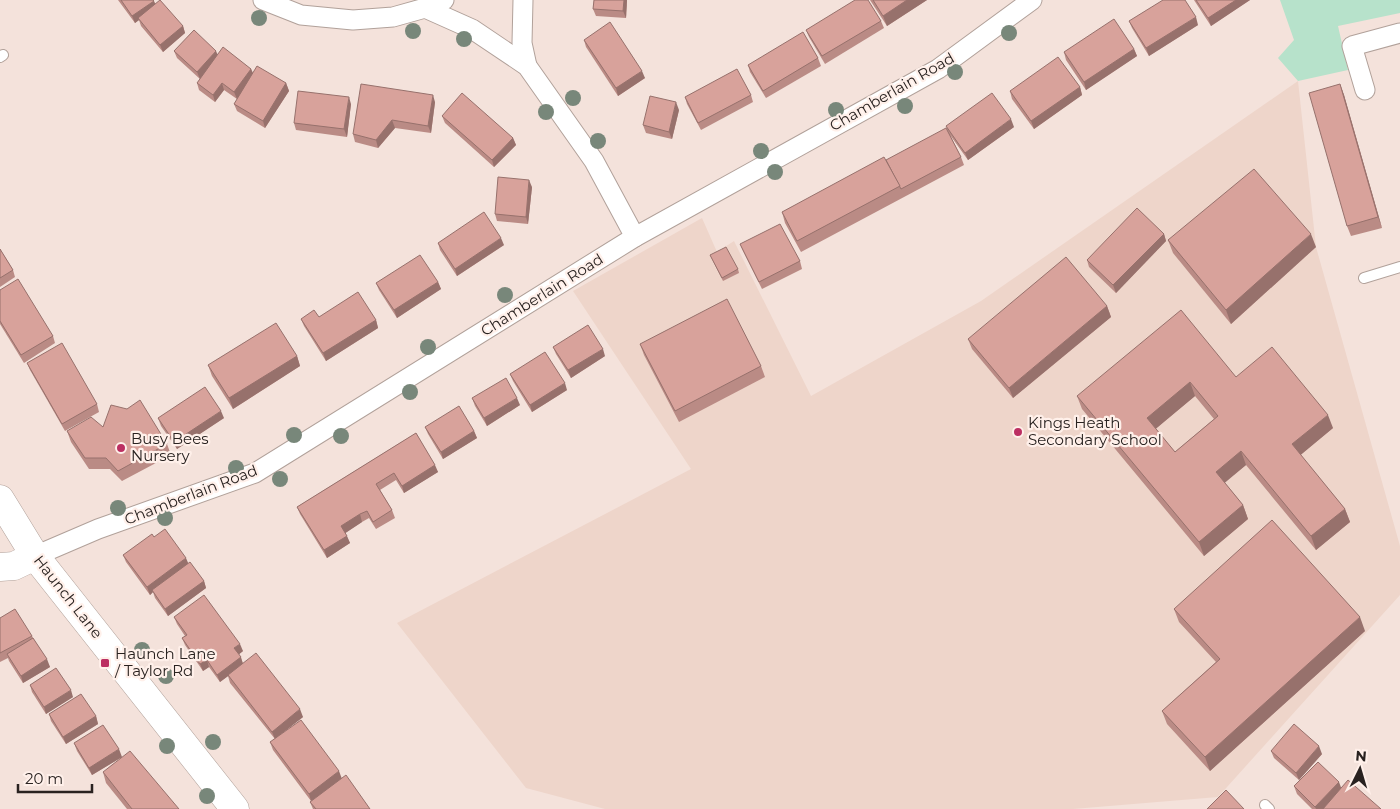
<svg xmlns="http://www.w3.org/2000/svg" width="1400" height="809" font-family="Montserrat,sans-serif">
  <rect width="100%" height="100%" fill="#f4e2db"/>
  <path fill="#eed5ca" d="M1298,81L1316,247L1400,546V595L1218,797L1073,809H605L526,788L397,623L691,469L573,291L702,218L717,252L734,241L811,396L981,301Z"/>
  <path fill="#b7e2cb" d="M1280,0H1400V13L1338,26L1348,70L1298,81L1278,58L1294,40Z"/>
  <g fill="none" stroke-linecap="round" stroke-linejoin="round">
    <g stroke="#b1a19a" stroke-width="12">
      <g id="lane">
        <path d="M0,57L3,55"/>
        <path d="M1364,278L1400,267"/>
        <path d="M1265,805L1269,809"/>
      </g>
    </g>
    <g stroke="#b1a19a" stroke-width="21">
      <g id="street">
        <path d="M263,0L301,15L353,20L393,17L425,8L444,0"/>
        <path d="M523,0L522,43L527,66"/>
        <path d="M425,8L472,29L527,66L594,161L635,237"/>
        <path d="M1365,90L1352,46L1400,33"/>
        <path d="M35,556L98,529L255,473L635,237L938,69L1032,0"/>
      </g>
    </g>
    <g stroke="#b1a19a" stroke-width="29">
      <g id="secondary">
        <path d="M0,499L35,556L235,809"/>
        <path d="M0,567L14,566L35,556"/>
      </g>
    </g>
    <use href="#lane" stroke="#fff" stroke-width="10"/>
    <use href="#street" stroke="#fff" stroke-width="19"/>
    <use href="#secondary" stroke="#fff" stroke-width="28"/>
  </g>
  <g fill="#78877a">
    <circle cx="259" cy="18" r="8"/>
    <circle cx="413" cy="31" r="8"/>
    <circle cx="1009" cy="33" r="8"/>
    <circle cx="464" cy="39" r="8"/>
    <circle cx="955" cy="72" r="8"/>
    <circle cx="573" cy="98" r="8"/>
    <circle cx="905" cy="106" r="8"/>
    <circle cx="836" cy="110" r="8"/>
    <circle cx="546" cy="112" r="8"/>
    <circle cx="598" cy="141" r="8"/>
    <circle cx="761" cy="151" r="8"/>
    <circle cx="775" cy="172" r="8"/>
    <circle cx="505" cy="295" r="8"/>
    <circle cx="428" cy="347" r="8"/>
    <circle cx="410" cy="392" r="8"/>
    <circle cx="294" cy="435" r="8"/>
    <circle cx="341" cy="436" r="8"/>
    <circle cx="236" cy="468" r="8"/>
    <circle cx="280" cy="479" r="8"/>
    <circle cx="118" cy="508" r="8"/>
    <circle cx="165" cy="518" r="8"/>
    <circle cx="142" cy="650" r="8"/>
    <circle cx="166" cy="676" r="8"/>
    <circle cx="213" cy="742" r="8"/>
    <circle cx="167" cy="746" r="8"/>
    <circle cx="207" cy="796" r="8"/>
  </g>
  <g fill="#ba8b85" fill-rule="evenodd">
    <path d="M118,0H153L155,4L183,26L185,33L163,52L141,26L139,20L135,23Z"/>
    <path d="M594,0H627L626,18L596,16L593,9Z"/>
    <path d="M870,0H927L887,26Z"/>
    <path d="M1194,0H1250L1211,26Z"/>
    <path d="M881,21L884,28L825,64L809,37L806,30Z"/>
    <path d="M1129,21L1198,25L1149,56L1132,28Z"/>
    <path d="M584,40L645,78L618,96L586,47Z"/>
    <path d="M1134,49L1137,56L1086,90L1066,60L1064,52Z"/>
    <path d="M174,51L218,55L251,69L253,73L286,83L289,91L265,128L237,111L234,104L240,95L237,99L224,90L215,102L199,90L197,83L200,79L177,58Z"/>
    <path d="M818,58L821,66L766,98L750,72L748,65Z"/>
    <path d="M1340,84L1344,95L1382,228L1351,236L1347,226Z"/>
    <path d="M1080,87L1082,95L1034,129L1012,99L1010,91Z"/>
    <path d="M751,95L753,102L701,130L687,104L685,97Z"/>
    <path d="M435,102L431,133L395,128L378,148L355,142L353,134Z"/>
    <path d="M351,104L347,137L296,130L294,123Z"/>
    <path d="M679,110L672,139L646,133L643,125Z"/>
    <path d="M442,116L513,138L516,145L494,167L445,123Z"/>
    <path d="M946,126L1014,127L968,160L950,135L961,157L964,165L801,252L785,223L782,212L947,131Z"/>
    <path d="M532,187L528,224L497,221L495,214Z"/>
    <path d="M1164,234L1166,241L1116,293L1089,267L1087,260Z"/>
    <path d="M1168,240L1316,247L1231,324L1173,253Z"/>
    <path d="M438,243L504,245L457,276L440,250Z"/>
    <path d="M740,244L800,261L802,269L762,289L743,251Z"/>
    <path d="M0,249L13,270L15,277L0,287Z"/>
    <path d="M710,255L738,269L739,273L723,281Z"/>
    <path d="M438,282L441,289L397,318L379,290L376,283Z"/>
    <path d="M0,290L53,336L55,343L24,363L0,324Z"/>
    <path d="M1107,306L1111,317L1013,398L972,349L968,339Z"/>
    <path d="M319,317L376,320L378,328L326,361L304,326L301,319Z"/>
    <path d="M640,344L761,366L765,377L679,422L644,355Z"/>
    <path d="M553,347L605,356L571,378L556,354Z"/>
    <path d="M297,356L300,366L233,409L212,376L208,365Z"/>
    <path d="M27,363L97,404L99,412L65,431L30,370Z"/>
    <path d="M510,374L567,390L532,412L513,381Z"/>
    <path d="M1236,377L1333,428L1300,455L1345,509L1350,522L1316,550L1246,465L1224,482L1243,505L1248,519L1204,556L1082,409L1077,396ZM1195,396L1214,419L1175,452L1155,429Z"/>
    <path d="M472,398L520,405L487,426L475,406Z"/>
    <path d="M158,418H224L177,449L161,426Z"/>
    <path d="M103,427L167,444L171,455L122,481L110,469H89L71,442L67,431Z"/>
    <path d="M425,427L474,431L477,438L443,459L428,434Z"/>
    <path d="M416,433L438,472L404,493L396,480L380,490L392,510L395,518L376,529L369,518L362,522L345,533L350,543L327,558L300,514L297,507Z"/>
    <path d="M154,537L189,564L204,581L206,588L168,616L155,598L153,592L150,595L126,562L123,555Z"/>
    <path d="M1174,609L1365,631L1210,771L1167,724L1162,711L1216,662L1179,622Z"/>
    <path d="M174,617L243,651L239,654L243,663L303,717L277,737L342,779L370,809H313L310,802L311,801L273,750L270,742L275,739L230,683L228,676L220,682L209,667L203,671L185,645L182,638L185,636L177,624Z"/>
    <path d="M0,618L32,636L50,667L23,683L9,661L8,658L0,662Z"/>
    <path d="M30,685L73,697L46,714L32,692Z"/>
    <path d="M49,714L96,716L98,724L66,744L51,721Z"/>
    <path d="M74,743L122,757L92,775L77,751Z"/>
    <path d="M1271,751L1322,754L1299,780L1274,758Z"/>
    <path d="M103,772L179,809H127L106,783Z"/>
    <path d="M1294,786L1341,788L1323,809H1312L1297,794Z"/>
  </g>
  <g fill="#97716c">
    <path d="M624,0H627L626,18L623,11Z"/>
    <path d="M907,0H927L887,26L883,16Z"/>
    <path d="M1236,0H1250L1211,26L1208,18Z"/>
    <path d="M154,1L157,8L138,18L139,20L135,23L132,16Z"/>
    <path d="M1196,17L1198,25L1149,56L1146,48Z"/>
    <path d="M183,26L185,33L163,52L160,45Z"/>
    <path d="M1134,49L1137,56L1086,90L1084,82Z"/>
    <path d="M216,51L219,58L200,79L197,72Z"/>
    <path d="M251,69L254,76L237,99L234,92Z"/>
    <path d="M642,71L645,78L618,96L616,88Z"/>
    <path d="M222,83L224,90L215,102L213,95Z"/>
    <path d="M286,83L289,91L265,128L263,121Z"/>
    <path d="M1340,84L1344,95L1382,228L1378,217Z"/>
    <path d="M1080,87L1082,95L1034,129L1031,121Z"/>
    <path d="M433,95L435,102L431,133L428,126Z"/>
    <path d="M349,97L351,104L347,137L344,129Z"/>
    <path d="M676,102L679,110L672,139L669,132Z"/>
    <path d="M1011,119L1014,127L968,160L965,153Z"/>
    <path d="M392,120L395,128L378,148L376,140Z"/>
    <path d="M513,138L516,145L494,167L492,160Z"/>
    <path d="M529,180L532,187L528,224L526,217Z"/>
    <path d="M1164,234L1166,241L1116,293L1113,285Z"/>
    <path d="M1311,234L1316,247L1231,324L1226,310Z"/>
    <path d="M501,238L504,245L457,276L455,269Z"/>
    <path d="M438,282L441,289L397,318L394,310Z"/>
    <path d="M1107,306L1111,317L1013,398L1009,388Z"/>
    <path d="M376,320L378,328L326,361L323,353Z"/>
    <path d="M603,349L605,356L571,378L568,370Z"/>
    <path d="M297,356L300,366L233,409L229,398Z"/>
    <path d="M1190,382L1195,396L1152,432L1147,418Z"/>
    <path d="M565,383L567,390L532,412L530,405Z"/>
    <path d="M517,398L520,405L487,426L484,418Z"/>
    <path d="M221,411L224,418L177,449L174,442Z"/>
    <path d="M1328,415L1333,428L1297,458L1292,444Z"/>
    <path d="M474,431L477,438L443,459L441,452Z"/>
    <path d="M1241,451L1246,465L1221,486L1216,472Z"/>
    <path d="M435,465L438,472L404,493L402,486Z"/>
    <path d="M1243,505L1248,519L1204,556L1199,542Z"/>
    <path d="M1345,509L1350,522L1316,550L1311,536Z"/>
    <path d="M360,514L362,522L344,534L341,526Z"/>
    <path d="M347,536L350,543L327,558L324,550Z"/>
    <path d="M186,558L189,565L152,590L153,592L150,595L147,587Z"/>
    <path d="M204,581L206,588L168,616L165,609Z"/>
    <path d="M1360,617L1365,631L1210,771L1205,757Z"/>
    <path d="M240,644L243,651L237,656L234,648Z"/>
    <path d="M241,657L243,665L220,682L217,675Z"/>
    <path d="M47,659L50,667L23,683L21,676Z"/>
    <path d="M207,660L209,667L203,671L200,664Z"/>
    <path d="M71,690L73,697L46,714L44,707Z"/>
    <path d="M300,709L303,717L275,739L272,732Z"/>
    <path d="M96,716L98,724L66,744L63,737Z"/>
    <path d="M1319,746L1322,754L1299,780L1296,773Z"/>
    <path d="M119,749L122,757L92,775L89,768Z"/>
    <path d="M339,771L342,779L311,801L309,794Z"/>
    <path d="M1339,782L1342,790L1323,809H1316L1315,807Z"/>
  </g>
  <g fill="#d8a29b" stroke="#97716c" fill-rule="evenodd">
    <path d="M121,0H153L154,1L132,16Z"/>
    <path d="M160,0L183,26L160,45L138,18Z"/>
    <path d="M594,0H624L623,11L593,9Z"/>
    <path d="M855,0H868L881,21L822,56L806,30Z"/>
    <path d="M873,0H907L883,16Z"/>
    <path d="M1163,0H1185L1196,17L1146,48L1129,21Z"/>
    <path d="M1196,0H1236L1208,18Z"/>
    <path d="M1114,19L1134,49L1084,82L1064,52Z"/>
    <path d="M610,22L642,71L616,88L584,40Z"/>
    <path d="M194,30L216,51L197,72L174,51Z"/>
    <path d="M803,32L818,58L763,91L748,65Z"/>
    <path d="M223,47L251,69L234,92L222,83L213,95L197,83Z"/>
    <path d="M1058,57L1080,87L1031,121L1010,91Z"/>
    <path d="M257,66L286,83L263,121L234,104Z"/>
    <path d="M737,69L751,95L698,123L685,97Z"/>
    <path d="M361,84L433,95L428,126L392,120L376,140L353,134Z"/>
    <path d="M1340,84L1378,217L1347,226L1309,93Z"/>
    <path d="M298,91L349,97L344,129L294,123Z"/>
    <path d="M462,93L513,138L492,160L442,116Z"/>
    <path d="M992,93L1011,119L965,153L946,126Z"/>
    <path d="M650,96L676,102L669,132L643,125Z"/>
    <path d="M946,128L961,157L901,189L886,160Z"/>
    <path d="M884,157L900,186L797,241L782,212Z"/>
    <path d="M1254,169L1311,234L1226,310L1168,240Z"/>
    <path d="M498,177L529,180L526,217L495,214Z"/>
    <path d="M1137,208L1164,234L1113,285L1087,260Z"/>
    <path d="M484,212L501,238L455,269L438,243Z"/>
    <path d="M780,224L800,261L759,282L740,244Z"/>
    <path d="M726,247L738,269L722,278L710,255Z"/>
    <path d="M0,249L13,270L0,278Z"/>
    <path d="M420,255L438,282L394,310L376,283Z"/>
    <path d="M1066,257L1107,306L1009,388L968,339Z"/>
    <path d="M18,279L53,336L21,355L0,321V290Z"/>
    <path d="M358,292L376,320L323,353L301,319L314,310L319,317Z"/>
    <path d="M727,299L761,366L675,411L640,344Z"/>
    <path d="M1181,310L1236,377L1272,347L1328,415L1292,444L1345,509L1311,536L1241,451L1216,472L1243,505L1199,542L1077,396ZM1190,382L1218,416L1175,452L1147,418Z"/>
    <path d="M276,323L297,356L229,398L208,365Z"/>
    <path d="M588,325L603,349L568,370L553,347Z"/>
    <path d="M62,343L97,404L62,424L27,363Z"/>
    <path d="M545,352L565,383L530,405L510,374Z"/>
    <path d="M506,378L517,398L484,418L472,398Z"/>
    <path d="M205,387L221,411L174,442L158,418Z"/>
    <path d="M140,400L167,444L118,471L106,458H85L67,431L91,417L103,427L111,405L127,409Z"/>
    <path d="M459,406L474,431L441,452L425,427Z"/>
    <path d="M416,433L435,465L402,486L394,473L376,484L392,510L373,522L367,511L360,514L341,526L347,536L324,550L297,507Z"/>
    <path d="M1272,520L1360,617L1205,757L1162,711L1220,659L1174,609Z"/>
    <path d="M165,529L186,558L147,587L123,555L152,534L154,537Z"/>
    <path d="M190,562L204,581L165,609L152,590Z"/>
    <path d="M204,595L240,644L234,648L241,657L217,675L207,660L200,664L182,638L187,635L174,617Z"/>
    <path d="M15,609L32,636L0,653V618Z"/>
    <path d="M33,638L47,659L21,676L7,654Z"/>
    <path d="M256,653L300,709L272,732L228,675Z"/>
    <path d="M56,668L71,690L44,707L30,685Z"/>
    <path d="M81,694L96,716L63,737L49,714Z"/>
    <path d="M301,720L339,771L309,794L270,742Z"/>
    <path d="M1294,724L1319,746L1296,773L1271,751Z"/>
    <path d="M103,725L119,749L89,768L74,743Z"/>
    <path d="M130,751L179,809H132L103,772Z"/>
    <path d="M1318,762L1339,782L1315,807L1294,786Z"/>
    <path d="M346,775L370,809H316L310,802Z"/>
    <path d="M1348,780L1381,809H1323Z"/>
    <path d="M1226,790L1244,809H1207Z"/>
  </g>
  <g fill="#bc2f62" stroke="#fff0ea" stroke-width="2">
    <circle cx="1018" cy="432" r="5"/>
    <circle cx="121" cy="448" r="5"/>
    <rect x="100" y="658" width="10" height="10" rx="2.5"/>
  </g>
  <g text-anchor="middle" stroke-width="4.5" stroke-linejoin="round" paint-order="stroke">
    <g font-size="15" fill="#292220" stroke="#fff0ea">
      <text transform="translate(892 92) rotate(-30)" y="5">Chamberlain Road</text>
      <text transform="translate(542 295) rotate(-32)" y="5">Chamberlain Road</text>
      <text transform="translate(191 495) rotate(-21)" y="5">Chamberlain Road</text>
      <text transform="translate(68 597) rotate(52)" y="5">Haunch Lane</text>
    </g>
    <g font-size="15" fill="#292220" stroke="#fff0ea" text-anchor="start">
      <text x="1028" y="428">Kings Heath<tspan x="1028" dy="17">Secondary School</tspan></text>
      <text x="131" y="444">Busy Bees<tspan x="131" dy="17">Nursery</tspan></text>
      <text x="115" y="659">Haunch Lane<tspan x="115" dy="17">/ Taylor Rd</tspan></text>
    </g>
  </g>
  <g transform="translate(1360 769) rotate(5)" stroke="#fff0ea" stroke-width="4" paint-order="stroke">
  <path d="M0-4L9 19L0 12L-9 19Z" fill="#292220"/>
  <text y="-8" font-size="14" font-weight="bold" text-anchor="middle" fill="#292220">N</text>
  </g>
  <path d="M18 784v8h74v-8" fill="none" stroke="#292220" stroke-width="2.5"/>
  <text x="25" y="784" font-size="15" fill="#292220" stroke="#fff0ea" stroke-width="4" paint-order="stroke">20 m</text>
</svg>
